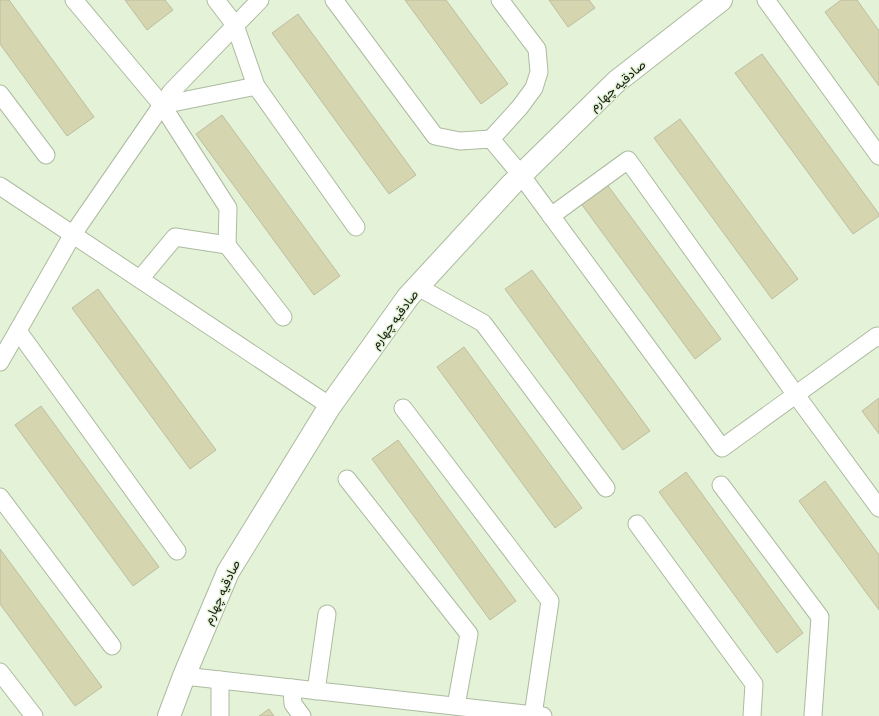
<svg xmlns="http://www.w3.org/2000/svg" width="879" height="716" font-family="'Sofia Sans Condensed',Vazirmatn,sans-serif">
  <rect width="100%" height="100%" fill="#e4f3d7"/>
  <g fill="#d5d5b0" stroke="#bdbda0">
    <path d="M0,0H9L94,117L67,136L0,44Z"/>
    <path d="M125,0H165L173,10L147,30Z"/>
    <path d="M405,0H446L508,84L481,104Z"/>
    <path d="M549,0H589L595,8L568,27Z"/>
    <path d="M841,0H857L879,31V86L825,12Z"/>
    <path d="M298,14L416,175L389,194L272,33Z"/>
    <path d="M762,54L879,214V216L853,234L735,73Z"/>
    <path d="M222,115L340,276L314,295L196,134Z"/>
    <path d="M680,119L798,279L772,299L654,138Z"/>
    <path d="M603,179L721,339L695,359L577,198Z"/>
    <path d="M532,270L650,431L623,450L505,289Z"/>
    <path d="M98,289L216,450L190,469L72,308Z"/>
    <path d="M464,347L582,508L555,528L437,367Z"/>
    <path d="M879,398V434L862,411Z"/>
    <path d="M41,406L159,567L133,586L15,425Z"/>
    <path d="M398,440L516,601L490,620L372,459Z"/>
    <path d="M686,472L803,633L777,653L659,492Z"/>
    <path d="M825,481L879,555V610L799,501Z"/>
    <path d="M0,549L102,687L75,706L0,604Z"/>
    <path d="M269,709L274,716H259Z"/>
  </g>
  <g fill="none" stroke-linecap="round" stroke-linejoin="round">
    <g stroke="#acbaa0" stroke-width="19">
      <g id="minor">
        <path d="M74,0L162,105L256,86"/>
        <path d="M216,0L235,25L256,86L356,227"/>
        <path d="M334,0L435,136L460,141L491,139L521,175L722,448L877,336L879,338"/>
        <path d="M766,0L879,156"/>
        <path d="M0,94L46,155"/>
        <path d="M162,105L228,208L227,245"/>
        <path d="M491,139L520,107L534,88L539,72L537,49L500,0"/>
        <path d="M0,186L330,406"/>
        <path d="M551,216L628,160L796,395L879,508"/>
        <path d="M140,279L175,237L227,245L283,317"/>
        <path d="M418,287L483,323L606,488"/>
        <path d="M18,331L177,551"/>
        <path d="M0,362L73,234L171,92L260,0"/>
        <path d="M403,408L550,601L533,715"/>
        <path d="M347,479L469,634L456,706"/>
        <path d="M721,485L820,617L813,716"/>
        <path d="M0,497L112,646"/>
        <path d="M637,524L754,684L752,716"/>
        <path d="M0,672L34,716"/>
        <path d="M184,676L543,716"/>
        <path d="M292,688L293,704L302,716"/>
        <path d="M316,691L327,614"/>
        <path d="M220,716V680"/>
      </g>
    </g>
    <g stroke="#acbaa0" stroke-width="24">
      <path id="tertiary" d="M169,716L184,676L228,572L330,406L408,297L512,184L616,82L721,0"/>
    </g>
    <use href="#minor" stroke="#fff" stroke-width="17"/>
    <use href="#tertiary" stroke="#fff" stroke-width="22"/>
  </g>
  <g text-anchor="middle" stroke-width="3" stroke-linejoin="round" paint-order="stroke">
    <g font-size="13" fill="#161c12" stroke="#e4f3d7">
      <text transform="translate(617 85) rotate(-41)" y="5">صادقیه چهارم</text>
      <text transform="translate(394 319) rotate(-53)" y="5">صادقیه چهارم</text>
      <text transform="translate(221 592) rotate(-65)" y="5">صادقیه چهارم</text>
    </g>
  </g>
</svg>
